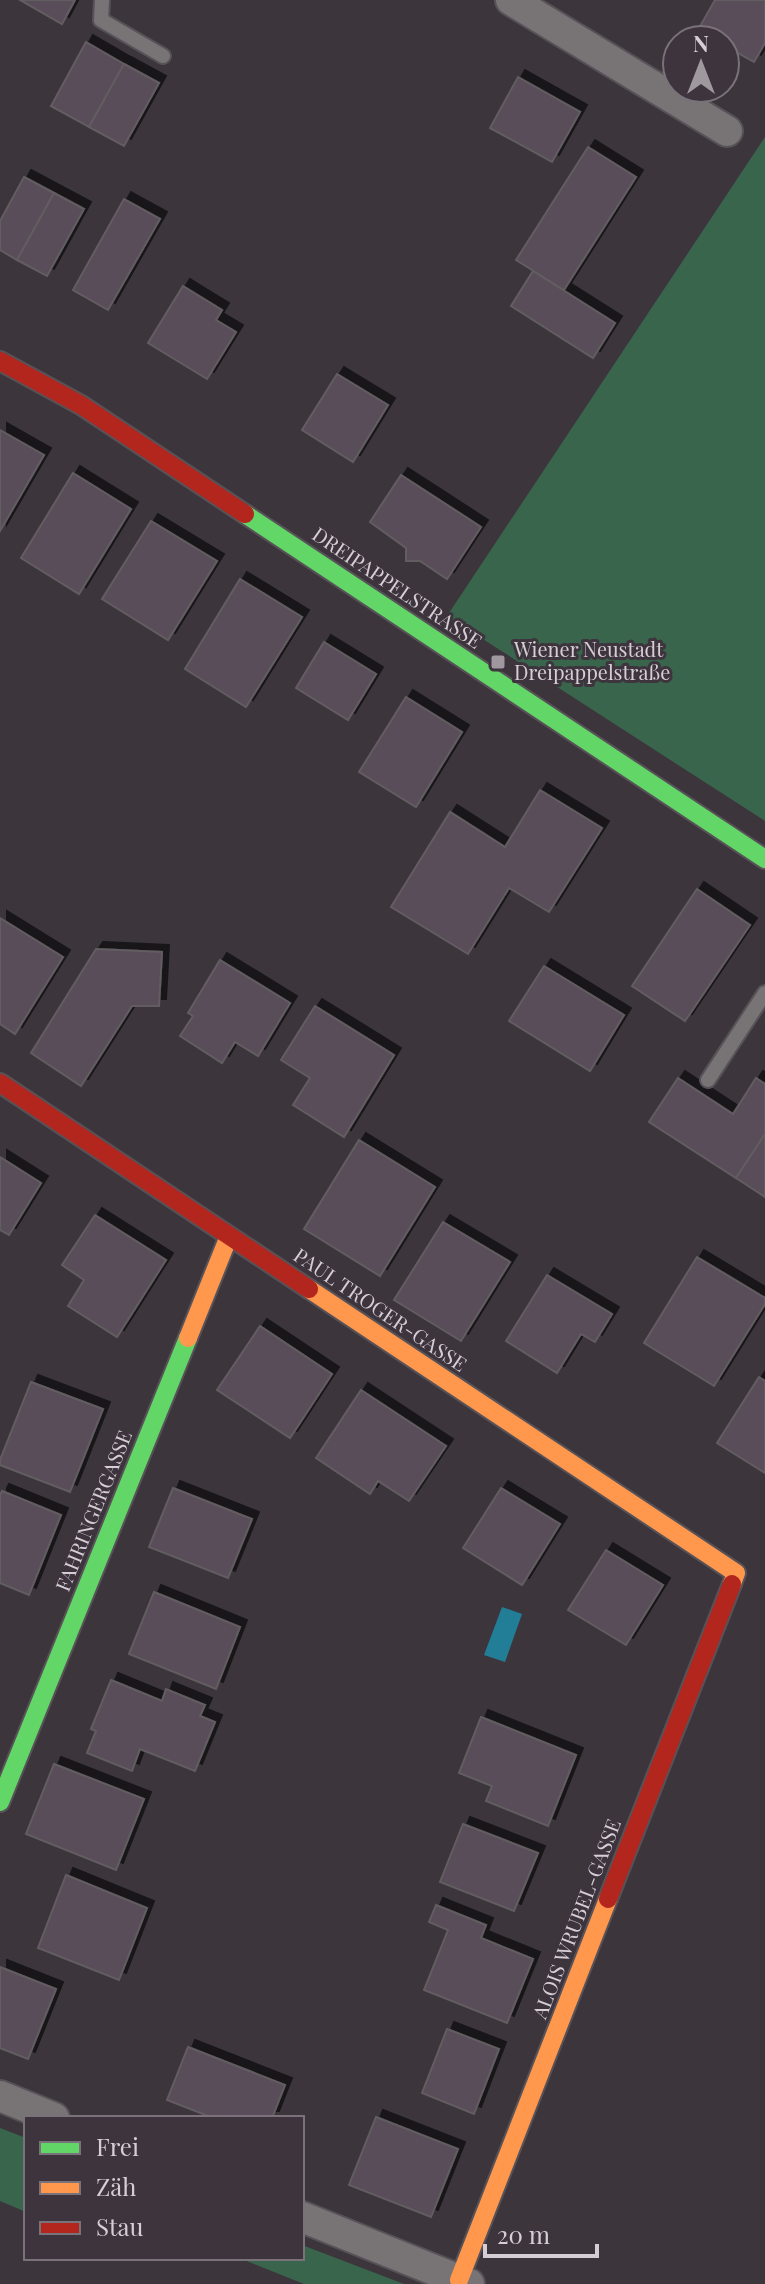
<svg xmlns="http://www.w3.org/2000/svg" width="765" height="2284" font-family="'Playfair Display',serif">
  <defs>
    <filter id="shadow"><feDropShadow dx="7" dy="-7" stdDeviation="0" flood-color="#0009"/></filter>
  </defs>
  <rect width="100%" height="100%" fill="#3c363c"/>
  <g fill="#39654c">
    <path d="M765,137V821L447,616Z"/>
    <path d="M0,2128L26,2138V2212L0,2201Z"/>
    <path d="M302,2245L404,2284H304L239,2258H302Z"/>
  </g>
  <path fill="#227e97" d="M502,1607L522,1614L505,1662L484,1655Z"/>
  <g fill="#594d58" stroke="#625d61" stroke-width="2" filter="url(#shadow)">
    <path d="M20,0H75L62,24Z"/>
    <path d="M715,0H765V43L754,62L725,46V40H715L698,30Z"/>
    <path d="M86,42L124,64L89,127L51,106Z"/>
    <path d="M124,64L159,83L124,146L89,127Z"/>
    <path d="M518,77L580,112L552,162L490,128Z"/>
    <path d="M588,147L636,177L564,290L516,260Z"/>
    <path d="M24,177L54,193L17,260L0,250V221Z"/>
    <path d="M54,193L84,209L47,276L17,260Z"/>
    <path d="M124,199L160,219L108,310L73,290Z"/>
    <path d="M533,271L615,323L593,358L511,306Z"/>
    <path d="M183,286L222,310L216,320L236,332L207,379L148,343Z"/>
    <path d="M337,374L388,405L353,462L302,430Z"/>
    <path d="M0,430L44,455L0,531Z"/>
    <path d="M73,473L131,509L79,594L21,558Z"/>
    <path d="M401,475L481,527L447,579L420,561H406V548L370,522Z"/>
    <path d="M151,521L217,561L168,640L102,599Z"/>
    <path d="M240,579L302,617L246,707L185,669Z"/>
    <path d="M324,642L376,674L348,720L296,688Z"/>
    <path d="M406,697L462,732L416,807L359,772Z"/>
    <path d="M540,790L602,828L549,912L509,888L468,954L391,907L450,812L505,847Z"/>
    <path d="M697,889L750,925L685,1021L632,986Z"/>
    <path d="M0,918L63,957L15,1034L0,1024Z"/>
    <path d="M96,949L162,952L159,1006H132L81,1086L31,1053Z"/>
    <path d="M220,960L290,1003L258,1056L235,1042L222,1063L180,1036L193,1016L188,1013Z"/>
    <path d="M544,966L624,1015L590,1071L509,1021Z"/>
    <path d="M315,1006L394,1055L344,1137L293,1105L310,1078L281,1060Z"/>
    <path d="M678,1078L733,1114L756,1078L765,1084V1134L736,1178L649,1122Z"/>
    <path d="M765,1134V1197L736,1178Z"/>
    <path d="M359,1140L435,1187L380,1276L304,1229Z"/>
    <path d="M0,1157L41,1183L9,1235L0,1230Z"/>
    <path d="M95,1215L166,1260L117,1337L68,1306L84,1280L62,1265Z"/>
    <path d="M443,1222L510,1262L461,1341L394,1300Z"/>
    <path d="M697,1257L765,1298V1304L714,1386L644,1343Z"/>
    <path d="M547,1275L612,1314L595,1342L581,1334L557,1373L506,1341Z"/>
    <path d="M260,1326L332,1374L290,1438L217,1390Z"/>
    <path d="M759,1377L765,1381V1473L717,1443Z"/>
    <path d="M31,1382L103,1409L70,1492L0,1465V1460Z"/>
    <path d="M361,1390L446,1446L409,1501L378,1481L370,1494L316,1458Z"/>
    <path d="M173,1488L252,1519L228,1578L149,1547Z"/>
    <path d="M501,1488L560,1524L522,1585L463,1548Z"/>
    <path d="M2,1491L61,1515L29,1595L0,1583V1495Z"/>
    <path d="M606,1550L663,1585L626,1645L568,1610Z"/>
    <path d="M154,1592L240,1627L216,1689L129,1654Z"/>
    <path d="M111,1680L162,1701L166,1689L205,1705L200,1716L215,1722L195,1771L140,1749L132,1771L87,1753L96,1731L91,1729Z"/>
    <path d="M481,1717L576,1755L548,1826L486,1801L492,1786L459,1773Z"/>
    <path d="M54,1764L144,1799L116,1870L26,1834Z"/>
    <path d="M463,1824L538,1853L514,1911L440,1882Z"/>
    <path d="M66,1875L147,1908L119,1980L38,1948Z"/>
    <path d="M436,1905L486,1925L481,1938L533,1959L507,2023L424,1990L448,1930L429,1922Z"/>
    <path d="M0,1967L56,1989L28,2059L0,2048Z"/>
    <path d="M447,2029L499,2049L474,2114L422,2093Z"/>
    <path d="M188,2047L285,2085L272,2118H213L167,2100Z"/>
    <path d="M376,2117L458,2149L431,2217L349,2185Z"/>
  </g>
  <g fill="none" stroke-linecap="round" stroke-linejoin="round">
    <g stroke="#575257" stroke-width="18">
      <g id="lane">
        <path d="M102,0L101,20L163,56"/>
        <path d="M708,1080L765,993"/>
      </g>
    </g>
    <g stroke="#575257" stroke-width="34">
      <g id="street">
        <path d="M511,0L727,131"/>
        <path d="M0,2096L54,2118"/>
        <path d="M302,2217L469,2284"/>
      </g>
    </g>
    <g stroke="#575257" stroke-width="22">
      <g id="fast">
        <path d="M245,514L765,859"/>
        <path d="M0,1802L188,1338"/>
      </g>
    </g>
    <g stroke="#575257" stroke-width="22">
      <g id="slow">
        <path d="M309,1289L736,1573L732,1584"/>
        <path d="M188,1338L229,1236"/>
        <path d="M459,2280L608,1899"/>
      </g>
    </g>
    <g stroke="#575257" stroke-width="22">
      <g id="jam">
        <path d="M0,361L81,405L245,514"/>
        <path d="M0,1083L309,1289"/>
        <path d="M608,1899L732,1584"/>
      </g>
    </g>
    <use href="#lane" stroke="#787476" stroke-width="14"/>
    <use href="#street" stroke="#787476" stroke-width="30"/>
    <use href="#fast" stroke="#63d668" stroke-width="18"/>
    <use href="#slow" stroke="#ff974d" stroke-width="18"/>
    <use href="#jam" stroke="#b3261e" stroke-width="18"/>
  </g>
  <rect fill="#9f999f" stroke="#3e343e" stroke-width="3" x="490" y="654" width="16" height="16" rx="4"/>
  <g text-anchor="middle" stroke-width="6" stroke-linejoin="round" paint-order="stroke">
    <g font-size="20" fill="#d5cfd5" stroke="#3e343e">
      <text transform="translate(397 588) rotate(34)" y="7">DREIPAPPELSTRASSE</text>
      <text transform="translate(380 1310) rotate(34)" y="7">PAUL TROGER-GASSE</text>
      <text transform="translate(94 1511) rotate(-68)" y="7">FAHRINGERGASSE</text>
      <text transform="translate(577 1919) rotate(-69)" y="7">ALOIS WRUBEL-GASSE</text>
    </g>
    <g font-size="20" fill="#d5cfd5" stroke="#3e343e" text-anchor="start">
      <text x="514" y="657">Wiener Neustadt<tspan x="514" dy="23">Dreipappelstraße</tspan></text>
    </g>
  </g>
  <rect x="24" y="2116" width="280" height="144" fill="#3e343e" stroke="#7a727a" stroke-width="2"/>
  <rect x="40" y="2142" width="40" height="12" fill="#63d668" stroke="#7a727a" stroke-width="2"/>
  <text x="96" y="2156" font-size="24" fill="#d5cfd5">Frei</text>
  <rect x="40" y="2182" width="40" height="12" fill="#ff974d" stroke="#7a727a" stroke-width="2"/>
  <text x="96" y="2196" font-size="24" fill="#d5cfd5">Zäh</text>
  <rect x="40" y="2222" width="40" height="12" fill="#b3261e" stroke="#7a727a" stroke-width="2"/>
  <text x="96" y="2236" font-size="24" fill="#d5cfd5">Stau</text>
  <g transform="translate(701 64)"><circle r="38" fill="#3e343e" stroke="#7a727a" stroke-width="2"/>
  <path d="M0-6L14 30L0 20L-14 30Z" fill="#9f999f"/>
  <text y="-12" font-size="22" font-weight="bold" text-anchor="middle" fill="#d5cfd5">N</text>
  </g>
  <path d="M485 2244v12h112v-12" fill="none" stroke="#d5cfd5" stroke-width="4"/>
  <text x="497" y="2244" font-size="24" fill="#d5cfd5" stroke="#3e343e" stroke-width="6" paint-order="stroke">20 m</text>
</svg>
